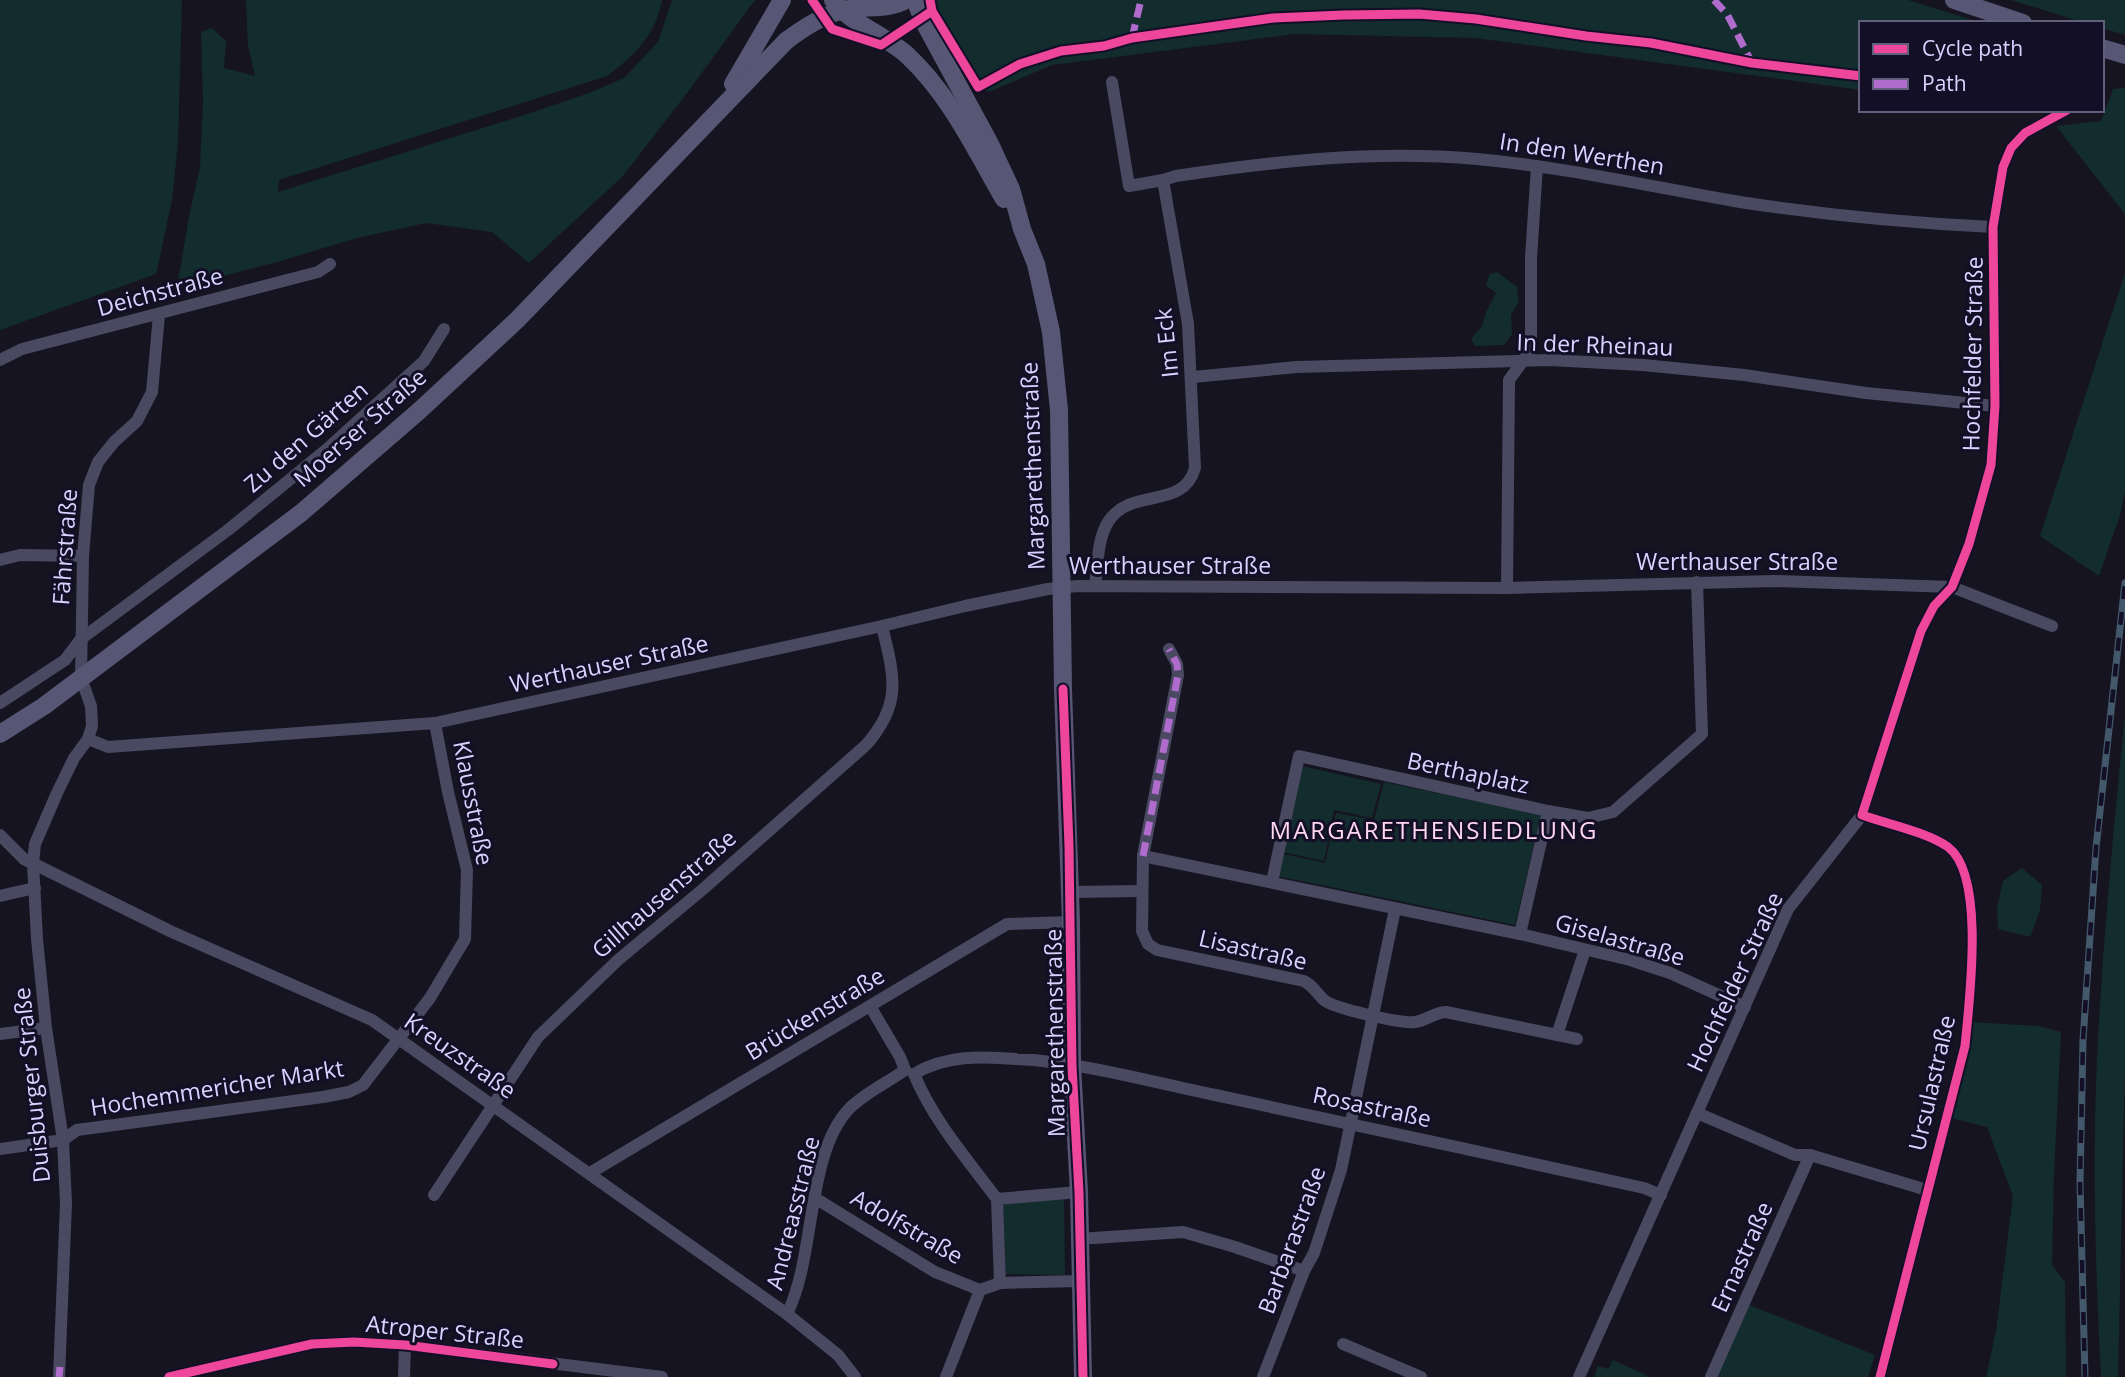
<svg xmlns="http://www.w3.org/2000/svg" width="2125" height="1377" font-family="'Open Sans',sans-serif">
  <rect width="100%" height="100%" fill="#161421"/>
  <g fill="#132c2d">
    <path d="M0,0H182L178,143L172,200L156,274L0,330Z"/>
    <path d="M246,0H662C656,35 634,56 607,76L279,180L278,192L524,115L589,93L624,78L658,42L672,0H755L690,89L623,176L529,263L492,232L426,223L357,238L277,262L177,288L189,216L200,167L203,102L201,32L212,28L226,41L224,68L255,76L248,46Z"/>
    <path d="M935,0H1908L1982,23H1861V90L1475,38L1295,34L1052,65L989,92L982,89L962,54L935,12Z"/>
    <path d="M2011,0H2125V35L2102,28V23H2085Z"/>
    <path d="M2125,88V214L2056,126L2101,121L2113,89Z"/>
    <path d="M1497,272L1517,287L1519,301L1511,315L1512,334L1504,345L1475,346L1471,339L1482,326L1486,312L1496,293L1486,285L1490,274Z"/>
    <path d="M2125,273V491L2121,512L2099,576L2040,536Z"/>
    <path d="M2125,715V1065L2118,1377H2101C2095,1264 2092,1150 2098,1037C2104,930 2114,822 2125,715Z"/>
    <path d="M1302,766L1381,784L1372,818L1334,810L1324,861L1283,852Z"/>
    <path d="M1384,782L1541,815L1515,925L1277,876L1283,854L1325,863L1336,813L1374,820Z"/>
    <path d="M2022,868L2042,885L2040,910L2030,937L1998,929L1997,908L2003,881Z"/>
    <path d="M1971,1022L2039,1026L2061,1032L2054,1174L2052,1265L2065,1282L2066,1377H1986L1996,1331L2013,1196L1987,1127L1951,1118Z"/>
    <path d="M1064,1199L1065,1275L1006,1274L1003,1204Z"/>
    <path d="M1747,1304L1875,1355L1868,1377H1716Z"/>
    <path d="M1613,1360L1650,1377H1594L1598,1366L1608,1369Z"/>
  </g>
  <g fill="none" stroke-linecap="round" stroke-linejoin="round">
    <g stroke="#4a4962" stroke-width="12">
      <path d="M1163,180L1176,176C1276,161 1375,150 1477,159C1565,167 1652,187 1740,202C1824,215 1908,223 1993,227"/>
      <path d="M0,360L22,349L318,272L330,264"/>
      <path d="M1193,377L1297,367L1550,360L1643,365L1744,375L1866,393L1995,406"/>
      <path d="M0,560L20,555L83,556"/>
      <path d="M1095,586C1098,565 1097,540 1108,522C1131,486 1183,511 1195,468L1188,324L1163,180L1129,186L1112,82"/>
      <path d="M1507,588L1509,380L1531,350V258L1537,166"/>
      <path d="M1169,649L1177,664L1178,675L1143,856L1142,931L1148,944L1157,950L1304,981C1315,987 1315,992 1324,1000C1333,1008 1401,1024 1415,1022C1426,1021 1432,1013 1446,1012L1577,1039"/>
      <path d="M0,703L65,660L81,639L228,530L326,450L424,361L444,329"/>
      <path d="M88,739L108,747L435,723L882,626L965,606L1048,589L1077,586L1507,588L1775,581L1952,587L2052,626"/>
      <path d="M1862,815C1887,824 1927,832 1948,847C1986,875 1969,1003 1965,1046L1880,1377"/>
      <path d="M0,835L24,859L172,932L372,1020L787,1314L838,1355L855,1377"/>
      <path d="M1143,856L1520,934L1630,960L1670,973L1745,1007"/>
      <path d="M1272,882L1299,756L1548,811L1588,818L1613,812L1702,734L1697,582"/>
      <path d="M1070,892L1142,891"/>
      <path d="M0,896L35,888"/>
      <path d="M1520,934L1548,811"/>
      <path d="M870,1006L900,1057L905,1070"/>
      <path d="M0,1034L46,1028"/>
      <path d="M1557,1035L1585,950"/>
      <path d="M914,1074C945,1055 982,1056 1017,1059C1082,1062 1155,1083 1220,1096C1361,1126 1503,1157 1644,1188L1661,1195"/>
      <path d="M914,1074C933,1120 967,1159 997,1199"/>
      <path d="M1697,1113L1795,1155H1810L1927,1190"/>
      <path d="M0,1149L63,1140L77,1130L323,1097L349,1092L363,1085L430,998L465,939L467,870L448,792L435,723"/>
      <path d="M590,1173L1007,924L1071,922"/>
      <path d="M434,1195L538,1037L618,960L702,890L866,745C903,703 894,676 882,626"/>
      <path d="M815,1198L935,1272L980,1290"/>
      <path d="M1079,1239L1183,1232L1235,1247L1304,1271"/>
      <path d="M1000,1283L997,1199L1079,1192"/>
      <path d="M980,1290L1000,1283L1079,1281"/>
      <path d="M787,1314C816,1256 806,1156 848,1110C863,1094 887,1083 905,1070"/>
      <path d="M1343,1344L1421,1377"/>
      <path d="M59,1377L66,1203L63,1140L46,1028L37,939L33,863L35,844L57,793L74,758L88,739L92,726L91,706L81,678L83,556L89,485L98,462L114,442L137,421L152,392L159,315"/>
      <path d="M169,1377L312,1344L354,1342L405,1345L662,1377"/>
      <path d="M404,1377L405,1345"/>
      <path d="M946,1377L980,1290"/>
      <path d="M1263,1377L1304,1271L1314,1253L1341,1170L1395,909"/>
      <path d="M1579,1377L1788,909L1862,815L1921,631L1934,606L1952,587L1969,544L1991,465L1995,406L1993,227L2003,167L2011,148L2025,133L2067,110"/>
      <path d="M1711,1377L1810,1155"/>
    </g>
    <g stroke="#575674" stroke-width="18">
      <path d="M833,0C847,21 886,36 907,55C950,95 975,149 1004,199"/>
      <path d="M915,0L924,22L990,144L1011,189L1022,229L1036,264L1051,332L1059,410L1063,689L1071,922L1072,1066L1079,1192L1083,1377"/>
      <path d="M1954,0L2023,23"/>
      <path d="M2102,48L2125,55"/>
      <path d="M733,84L782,0"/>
      <path d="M0,734L44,706L301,513L419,411L517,320L786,41C803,28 820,17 840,11C862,4 885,12 906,0"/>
    </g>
    <g stroke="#43596b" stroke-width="7">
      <path id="rail" d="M2085,1377L2080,1183L2083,1040L2096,848L2125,583"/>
    </g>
    <use href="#rail" stroke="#130f26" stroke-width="4.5" stroke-dasharray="13" stroke-linecap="butt"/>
    <g stroke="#b06ccc" stroke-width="7" stroke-dasharray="14 7" stroke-linecap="butt">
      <path d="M1714,0L1727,14L1752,63"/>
      <path d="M1132,38L1141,0"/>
      <path d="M1143,856L1178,675L1177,664L1169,649"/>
      <path d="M59,1377L60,1367"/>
    </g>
    <g stroke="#130f26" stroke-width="13">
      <g id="cycleway">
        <path d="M812,0L832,29L881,45L932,11"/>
        <path d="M930,0L932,11L978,87L1020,64L1061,51L1104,46L1132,38L1273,18L1344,15L1419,14L1476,19L1586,36L1651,43L1752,63L1861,76"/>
        <path d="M1063,689L1069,846L1072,1066L1079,1192L1083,1377"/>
        <path d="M169,1377L312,1344L354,1342L405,1345L553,1364"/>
        <path d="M1880,1377L1965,1046C1969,1003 1986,875 1948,847C1927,832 1887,824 1862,815L1921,631L1934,606L1952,587L1969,544L1991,465L1995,406L1993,227L2003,167L2011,148L2025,133L2067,110"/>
      </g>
    </g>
    <use href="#cycleway" stroke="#ed469a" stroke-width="9"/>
  </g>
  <g text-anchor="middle" stroke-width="6" stroke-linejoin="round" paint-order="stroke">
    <g font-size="23" fill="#d9d4ff" stroke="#130f26">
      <text transform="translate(1582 154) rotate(9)" y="8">In den Werthen</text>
      <text transform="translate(160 292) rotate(-15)" y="8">Deichstraße</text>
      <text transform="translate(1167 343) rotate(-96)" y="8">Im Eck</text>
      <text transform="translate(1595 345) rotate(2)" y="8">In der Rheinau</text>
      <text transform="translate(1973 354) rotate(-89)" y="8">Hochfelder Straße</text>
      <text transform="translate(360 428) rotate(-41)" y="8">Moerser Straße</text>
      <text transform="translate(306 437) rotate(-41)" y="8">Zu den Gärten</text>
      <text transform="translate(1033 466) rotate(-92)" y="8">Margarethenstraße</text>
      <text transform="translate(65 547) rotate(-86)" y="8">Fährstraße</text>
      <text x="1737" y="570">Werthauser Straße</text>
      <text x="1170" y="574">Werthauser Straße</text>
      <text transform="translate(609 664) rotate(-12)" y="8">Werthauser Straße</text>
      <text transform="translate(1468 773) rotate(12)" y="8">Berthaplatz</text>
      <text transform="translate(473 803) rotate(79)" y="8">Klausstraße</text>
      <text transform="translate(664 894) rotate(-41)" y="8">Gillhausenstraße</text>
      <text transform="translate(1620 940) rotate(16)" y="8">Giselastraße</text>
      <text transform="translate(1253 950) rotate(13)" y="8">Lisastraße</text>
      <text transform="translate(1735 982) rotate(-65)" y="8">Hochfelder Straße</text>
      <text transform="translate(815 1014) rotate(-31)" y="8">Brückenstraße</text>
      <text transform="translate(1055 1033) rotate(-91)" y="8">Margarethenstraße</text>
      <text transform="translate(460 1056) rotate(35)" y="8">Kreuzstraße</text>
      <text transform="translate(1932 1083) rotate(-77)" y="8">Ursulastraße</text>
      <text transform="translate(32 1085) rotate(-96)" y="8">Duisburger Straße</text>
      <text transform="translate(217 1088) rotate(-9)" y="8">Hochemmericher Markt</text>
      <text transform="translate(1372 1107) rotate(12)" y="8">Rosastraße</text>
      <text transform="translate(793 1213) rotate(-76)" y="8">Andreasstraße</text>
      <text transform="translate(907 1227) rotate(30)" y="8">Adolfstraße</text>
      <text transform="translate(1292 1240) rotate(-70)" y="8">Barbarastraße</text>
      <text transform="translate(1742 1257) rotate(-66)" y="8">Ernastraße</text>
      <text transform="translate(445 1332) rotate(6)" y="8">Atroper Straße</text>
    </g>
    <g font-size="24" letter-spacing="2" fill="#ffd6f0" stroke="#130f26">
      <text x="1434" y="839">MARGARETHENSIEDLUNG</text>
    </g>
  </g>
  <rect x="1859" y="21" width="245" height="91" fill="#130f26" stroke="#625e7d" stroke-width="2"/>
  <rect x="1873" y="44" width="35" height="10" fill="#ed469a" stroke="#625e7d" stroke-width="2"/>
  <text x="1922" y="56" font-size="21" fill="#d9d4ff">Cycle path</text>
  <rect x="1873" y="79" width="35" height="10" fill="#b06ccc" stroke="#625e7d" stroke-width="2"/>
  <text x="1922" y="91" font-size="21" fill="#d9d4ff">Path</text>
</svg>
